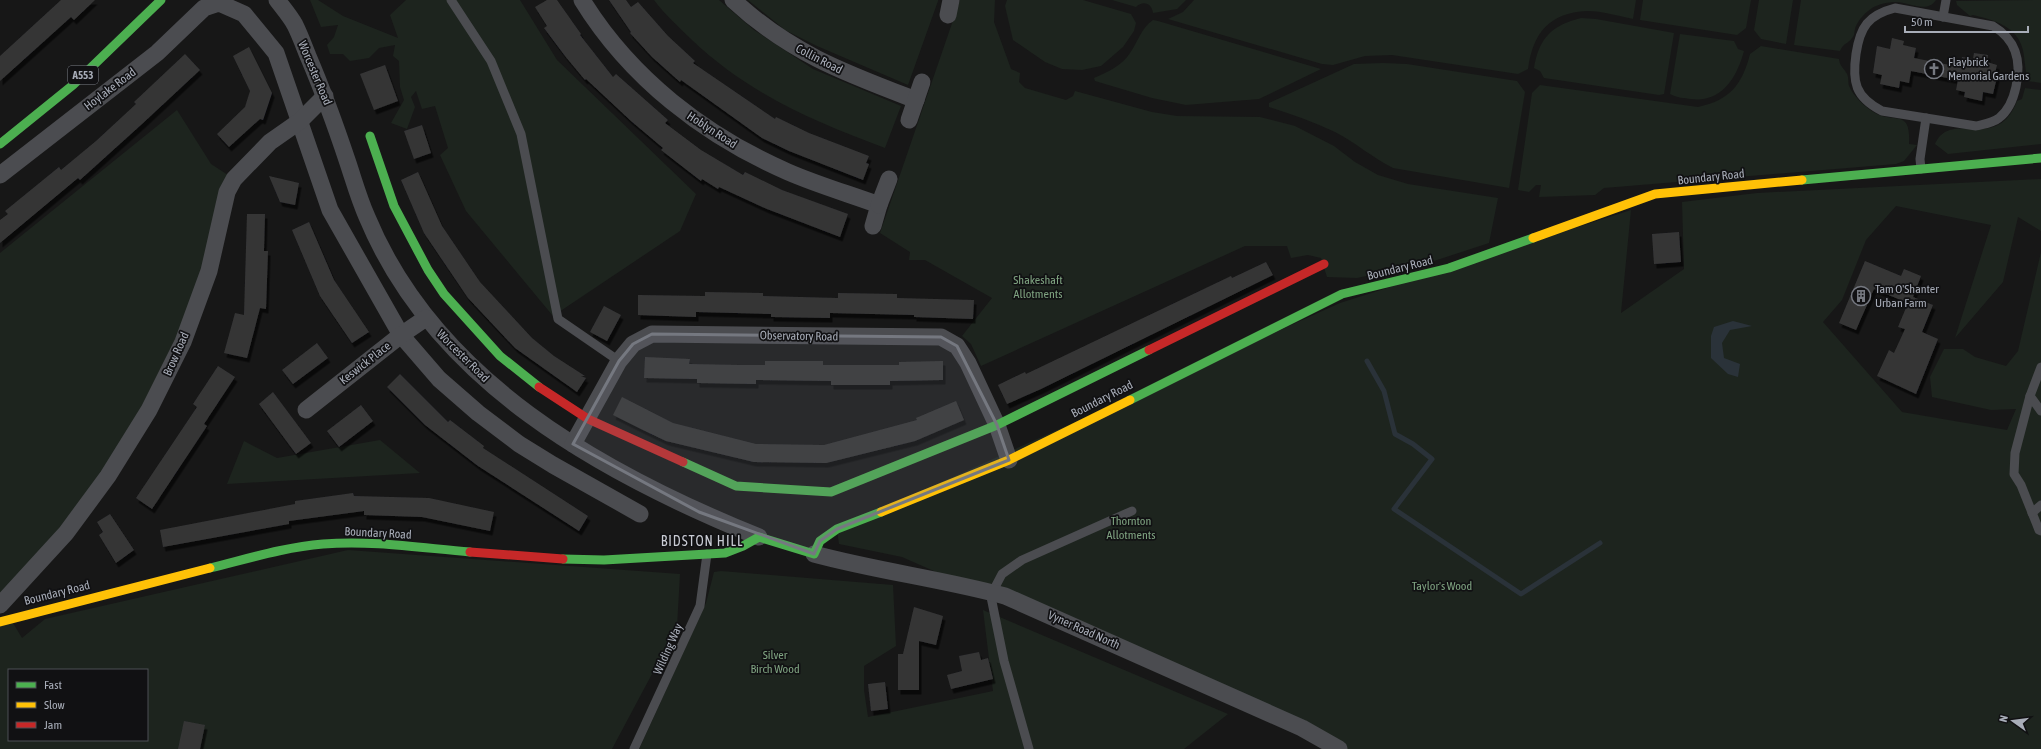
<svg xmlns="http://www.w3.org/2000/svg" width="2041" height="749" font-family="'Asap Condensed',sans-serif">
  <defs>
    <filter id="shadow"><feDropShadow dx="2.5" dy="4.5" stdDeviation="0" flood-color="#0009"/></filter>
  </defs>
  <rect width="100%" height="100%" fill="#171717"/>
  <g fill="#1d241e" fill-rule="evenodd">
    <path d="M310,0H318L343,16L398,38L390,15L406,0H520L557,60L696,194L680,231L553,316L466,211L440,155L448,148L435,106L422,109L416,91L411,97L415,107L407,129L391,123L404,100L400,87L399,61L393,56L395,45L379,48L369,58L350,61L343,54H330L327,45L334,37L338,25L321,27Z"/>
    <path d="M654,0H719L754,30L813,69L901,106L885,148C813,121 749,94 692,40C679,27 665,15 654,0Z"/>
    <path d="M748,0H938V1L908,85L817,46L785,30Z"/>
    <path d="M960,0H995L994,22L1011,69L1020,73L1019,82L1025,88L1066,100L1073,96L1075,91L1152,112L1177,116L1260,117L1295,126L1334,146L1355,162L1378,175L1408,184L1498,198L1489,243L1434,261L1357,278L1327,277L1321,258L1308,255L1291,258L1287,246H1245L981,366L971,344L962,336L992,298L925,260H909L910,252L880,233Z"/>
    <path d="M1007,0H1083L1131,14L1136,23L1134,31L1123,47L1101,66L1082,70L1062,69L1045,62L1013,40L1005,6Z"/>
    <path d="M1112,0H1186L1177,9L1153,13C1152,3 1143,0 1136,7Z"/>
    <path d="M1194,0H1636L1633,19C1619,16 1602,11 1587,11C1549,13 1533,33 1528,69L1518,74L1392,55L1365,56L1333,65L1322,64L1168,19L1183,12Z"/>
    <path d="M1643,0H1751L1746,28L1737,35L1640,20Z"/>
    <path d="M1759,0H1793L1786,44L1761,39L1754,30Z"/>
    <path d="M1801,0H1936C1927,14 1909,2 1896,2C1888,2 1879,4 1872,8C1866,12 1859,19 1856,26C1854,30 1855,36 1852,38C1848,44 1844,42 1840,51L1794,45Z"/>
    <path d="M2041,0V83L2028,81C2025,71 2025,60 2023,50C2017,26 1994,20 1973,15L1970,16L1957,5L1956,1Z"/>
    <path d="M1581,18L1596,19L1674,33L1664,94L1659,95L1544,78L1540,71L1534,68C1539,38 1552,25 1581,18Z"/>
    <path d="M1153,20L1158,21L1321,69L1259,99L1186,105L1152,98L1095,81L1094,78C1107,72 1122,66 1130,53C1138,42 1141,28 1153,20Z"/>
    <path d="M1680,34L1734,41L1738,49L1744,51C1737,77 1722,103 1691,99C1684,98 1677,98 1670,94Z"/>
    <path d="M1761,46L1839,59C1840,67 1844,68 1847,74C1849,78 1848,83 1849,86C1853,96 1866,108 1875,113C1895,124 1911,108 1909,144L1917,145L1904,161L1896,164L1604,188L1595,195L1539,197L1541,185H1536L1529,192L1518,190L1532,93L1540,85L1698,107C1730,100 1742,85 1750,54Z"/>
    <path d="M1383,63L1407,64L1517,81L1525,92L1509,188L1393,168C1373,158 1356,143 1335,132C1314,122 1291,114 1269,107V103L1354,64Z"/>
    <path d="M2025,88L2041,90V144L1948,154L1935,144C1951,108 1997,154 2017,101L2022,99Z"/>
    <path d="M177,110L211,164L234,179L209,271L108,476L0,595V253Z"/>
    <path d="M2041,179V231L2018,217L2003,282L1955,338L1991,225L1896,206L1866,240L1842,300L1823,322L1902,412L2007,430L2016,409L1991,410L1932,397L1930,377L1944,349H1963L1975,357L2006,366L2018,351L2041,252V749H1338L902,557L839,544L837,529L1340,303L1631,210L1621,313L1684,269L1682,202L1757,193Z"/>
    <path d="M380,440L420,473L227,484L244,441L277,458Z"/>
    <path d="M348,550L680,574L677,627L612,749H0V622L10,618L22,638L45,619ZM9,670H147V740H9Z"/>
    <path d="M721,571L893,585L896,646L864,666V690L868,717L993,691L983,610L1228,714L1184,749H639L706,603L714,572Z"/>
  </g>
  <path fill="#2a3239" d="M1733,321L1752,326L1730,330L1722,343L1724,358L1740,364L1738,377L1728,374L1711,358V336L1714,327Z"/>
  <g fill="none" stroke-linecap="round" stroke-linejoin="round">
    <path stroke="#2a3239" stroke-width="5" d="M1367,361L1384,391L1395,434L1413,444L1432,459L1394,509L1521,594L1600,543"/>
  </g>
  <g fill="#353536" filter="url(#shadow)">
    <path d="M61,0H95L74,20L71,17L0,81V56Z"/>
    <path d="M547,0H557L581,34L580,35L613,77L616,74L668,120L665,123L701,150L743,175L745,172L782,190L848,214L840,237L767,209L719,187L718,189L702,179L701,181L661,150L663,148L631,121L586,79L585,80L565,56L544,28L547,26L535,7Z"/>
    <path d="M609,0H626L631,7L638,2L668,36L695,61L693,63L775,119L776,117L809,133L869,156L866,163L869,164L863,180L789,151L762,138L681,80L680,82L652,57L630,33L631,32Z"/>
    <path d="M1892,38L1904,41L1903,45L1916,48L1914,58L1960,67L1962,57L1973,59L1974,53L1988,55L1987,62L1997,65L1995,73H1998L1993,94L1983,92L1982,101L1964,97L1965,92L1956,90L1958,80L1911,71L1909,83L1900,81L1899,88L1880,84L1882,75L1873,73L1877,46L1890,49Z"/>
    <path d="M249,47L272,93L263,120L260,119L229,147L217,134L245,107L250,91L233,56Z"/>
    <path d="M185,54L200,70L142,124L80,180L78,178L0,243V220L8,214L5,211L59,167L61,170L96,141L136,104L134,102Z"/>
    <path d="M385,65L398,101L374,110L360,74Z"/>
    <path d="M422,125L431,153L414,159L404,131Z"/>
    <path d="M418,172L442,226L480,282L532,338L554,356L585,376H581L586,378L577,392L515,348L468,298L424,233L401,180Z"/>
    <path d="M269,176L299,183L295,205L280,202Z"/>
    <path d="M247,214H265L264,251H268L266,309L260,308L247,358L224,353L235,313L244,315Z"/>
    <path d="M309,222L334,280L369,332L352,343L320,296L292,230Z"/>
    <path d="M1679,232L1681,262L1654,264L1652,234Z"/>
    <path d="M1865,261L1901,276L1904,269L1921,276L1913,297L1933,305L1922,332L1938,339L1916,394L1877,376L1889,350L1894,353L1905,329L1898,327L1908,303L1874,289L1856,330L1839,323Z"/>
    <path d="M1266,262L1273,275L1041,389L1007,404L998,385L1025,372L1026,374L1231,276L1232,278Z"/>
    <path d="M705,292L763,293V296L838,298V293L897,294V298L974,300L973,319L914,317V315L830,313V318L771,317V314L696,312V317L638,315V295L705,296Z"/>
    <path d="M604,306L621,315L607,341L590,332Z"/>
    <path d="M317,343L328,358L293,384L282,370Z"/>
    <path d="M645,357L690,359L689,364L741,365H765V361H823V365H899V362L943,361V380L890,381V385H831V381L756,380V384L697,383V379L644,378Z"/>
    <path d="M218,366L235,377L204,424L207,426L152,509L136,498L197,407L193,404Z"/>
    <path d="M400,374L448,422L450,420L484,446L483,448L588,516L579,531L478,466L425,425L387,387Z"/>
    <path d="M273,392L311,443L296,454L259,404Z"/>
    <path d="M622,397L673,423L756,444L824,445L917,420L916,418L956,401L964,420L915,441L826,463L754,462L666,441L641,429L613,415Z"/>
    <path d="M361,405L373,421L339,447L327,431Z"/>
    <path d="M353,493L354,496L429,498L494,512L490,531L422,517L364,515V511L289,521V524L163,547L160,530L295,504V501Z"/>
    <path d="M110,514L134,550L116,563L99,535L103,532L97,522Z"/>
    <path d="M914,607L943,616L936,645L919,641V690H898V654H903Z"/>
    <path d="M979,652L981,660L988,658L993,679L951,689L947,675L962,671L959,656Z"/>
    <path d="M885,682L888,709L871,711L868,684Z"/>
    <path d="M184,721L205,725L200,749H178Z"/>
  </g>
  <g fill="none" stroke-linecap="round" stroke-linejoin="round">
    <g stroke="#4b4c50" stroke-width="9">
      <path d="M451,0L491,61L521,134L558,319L619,361"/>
      <path d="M1895,8L1993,26C2003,32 2011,40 2015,51C2022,70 2016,105 1999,118C1993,123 1984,124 1976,126L1882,111C1855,97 1852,82 1856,54C1860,27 1868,15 1895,8Z"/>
      <path d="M1943,17L1946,0"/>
      <path d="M1921,169L1920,159L1926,118"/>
      <path d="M2041,367L2030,396L2015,453L2014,474L2021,485L2039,530L2041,531"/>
      <path d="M2030,396L2041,411"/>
      <path d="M2032,513L2041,505"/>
      <path d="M990,592L1004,661L1029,749"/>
      <path d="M992,593L1002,574L1022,560L1132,511"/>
      <path d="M634,749L700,606L707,554"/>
    </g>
    <g stroke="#4b4c50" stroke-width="17">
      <path d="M277,0C283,8 290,16 295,25C300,35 304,46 308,56C323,91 336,127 348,163C354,181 359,199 367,217C435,381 601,473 759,537"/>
      <path d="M582,0C630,78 705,136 788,172C818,185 849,194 879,205L873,226"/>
      <path d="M733,0C790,53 845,73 916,100"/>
      <path d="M948,15L951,0"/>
      <path d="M909,120L922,82"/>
      <path d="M0,175L157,53L204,8L219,3L244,14L276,53L330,210L401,335L439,379L478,413L519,444L553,465L640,514"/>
      <path d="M879,205L889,179"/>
      <path d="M306,410L401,335L426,318"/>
      <path d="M573,444L619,361L633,344L652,334L941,337L957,346L968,363L997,425L1009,460"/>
      <path d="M814,554C877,571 942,579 1005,596L1302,728L1339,749"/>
      <path d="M0,605L66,533L108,476L149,410L183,342L209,271L227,192L234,179L270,142L300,121L325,96"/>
    </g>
    <g stroke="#4caf50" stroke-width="9">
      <path d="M370,136L394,206L428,270L444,294L500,356L539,387"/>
      <path d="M0,144L73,85L161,0"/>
      <path d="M1802,180L2041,158"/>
      <path d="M1130,400L1342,294L1449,268L1533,238"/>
      <path d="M683,462L736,486L831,492L997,425L1149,350"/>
      <path d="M563,559L604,560L725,553L743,546L759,537L814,554L820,541L837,529L881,512"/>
      <path d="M210,568C247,559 285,547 323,544C372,540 422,548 470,552"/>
    </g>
    <g stroke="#ffc107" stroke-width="9">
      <path d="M1533,238L1655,194L1802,180"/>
      <path d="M881,512L1009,460L1130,400"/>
      <path d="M0,622L210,568"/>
    </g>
    <g stroke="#c62828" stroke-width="9">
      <path d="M1149,350L1324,264"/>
      <path d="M539,387L588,419L683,462"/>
      <path d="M470,552L563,559"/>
    </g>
  </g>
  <path fill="#757880" fill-opacity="0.2" stroke="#757880" stroke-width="3" stroke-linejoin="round" d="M652,334L941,337L957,346L997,425L1009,460L837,529L820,541L814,554L699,512L573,444L619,361L633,344Z"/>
  <defs>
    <g id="church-ring" transform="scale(1)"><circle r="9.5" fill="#111113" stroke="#757880" stroke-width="1.5"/><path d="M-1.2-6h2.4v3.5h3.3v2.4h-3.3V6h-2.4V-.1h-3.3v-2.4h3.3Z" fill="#757880"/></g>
    <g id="building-ring" transform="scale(1)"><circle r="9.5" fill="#111113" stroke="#757880" stroke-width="1.5"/><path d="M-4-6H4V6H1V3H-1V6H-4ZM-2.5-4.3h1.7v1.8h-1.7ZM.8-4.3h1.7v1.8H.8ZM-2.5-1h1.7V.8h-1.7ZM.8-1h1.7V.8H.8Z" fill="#757880"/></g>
  </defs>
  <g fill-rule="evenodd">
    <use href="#church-ring" x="1934" y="69"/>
    <use href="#building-ring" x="1861" y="296"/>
  </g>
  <g text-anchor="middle" stroke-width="3.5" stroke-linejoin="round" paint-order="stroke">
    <rect fill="#111113" stroke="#7b7e86" stroke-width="1" x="68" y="66" width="30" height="18" rx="3"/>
    <g font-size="11" font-weight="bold" fill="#a8adb8">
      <text x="83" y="79">A553</text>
    </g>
    <g font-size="12" fill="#a8adb8" stroke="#111113">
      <text transform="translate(819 59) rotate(27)" y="4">Collin Road</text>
      <text transform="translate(315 73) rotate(67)" y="4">Worcester Road</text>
      <text transform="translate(110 89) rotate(-37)" y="4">Hoylake Road</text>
      <text transform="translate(712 130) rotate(33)" y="4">Hoblyn Road</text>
      <text transform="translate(1711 177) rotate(-6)" y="4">Boundary Road</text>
      <text transform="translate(1400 268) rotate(-14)" y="4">Boundary Road</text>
      <text transform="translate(799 336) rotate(1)" y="4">Observatory Road</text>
      <text transform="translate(176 354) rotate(-66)" y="4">Brow Road</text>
      <text transform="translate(463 356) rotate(45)" y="4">Worcester Road</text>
      <text transform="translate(365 363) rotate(-38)" y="4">Keswick Place</text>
      <text transform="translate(1102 399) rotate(-27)" y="4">Boundary Road</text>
      <text transform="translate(378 533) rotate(3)" y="4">Boundary Road</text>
      <text transform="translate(57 593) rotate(-14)" y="4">Boundary Road</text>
      <text transform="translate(1084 630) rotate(24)" y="4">Vyner Road North</text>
      <text transform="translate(668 649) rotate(-66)" y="4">Wilding Way</text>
    </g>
    <g font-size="12" fill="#a8adb8" stroke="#111113" text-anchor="start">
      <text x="1948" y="66">Flaybrick<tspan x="1948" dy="14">Memorial Gardens</tspan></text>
      <text x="1875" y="293">Tam O'Shanter<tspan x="1875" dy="14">Urban Farm</tspan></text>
    </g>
    <g font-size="12" fill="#7fa381" stroke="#111113">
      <text x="1038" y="284">Shakeshaft<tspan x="1038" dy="14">Allotments</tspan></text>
      <text x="1131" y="525">Thornton<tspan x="1131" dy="14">Allotments</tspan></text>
      <text x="1442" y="590">Taylor's Wood</text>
      <text x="775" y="659">Silver<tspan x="775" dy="14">Birch Wood</tspan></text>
    </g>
    <g font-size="14" letter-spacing="1" fill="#c9ccd4" stroke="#111113">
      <text x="702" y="546">BIDSTON HILL</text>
    </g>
  </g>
  <rect x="8" y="669" width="140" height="72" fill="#111113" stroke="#4d4f55"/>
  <rect x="16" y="682" width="20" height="6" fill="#4caf50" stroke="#4d4f55"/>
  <text x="44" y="689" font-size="12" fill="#a8adb8">Fast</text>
  <rect x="16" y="702" width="20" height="6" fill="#ffc107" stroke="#4d4f55"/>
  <text x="44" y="709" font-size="12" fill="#a8adb8">Slow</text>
  <rect x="16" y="722" width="20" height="6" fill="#c62828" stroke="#4d4f55"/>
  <text x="44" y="729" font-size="12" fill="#a8adb8">Jam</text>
  <g transform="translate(2013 721) rotate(284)" stroke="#111113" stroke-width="3" paint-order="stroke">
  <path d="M0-3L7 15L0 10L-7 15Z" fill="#a8adb8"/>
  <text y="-6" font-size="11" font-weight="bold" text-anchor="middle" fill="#a8adb8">N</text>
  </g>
  <path d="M1905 26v6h123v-6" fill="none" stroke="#a8adb8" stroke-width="2"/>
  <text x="1911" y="26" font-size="12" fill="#a8adb8" stroke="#111113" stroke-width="3" paint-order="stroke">50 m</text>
</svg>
